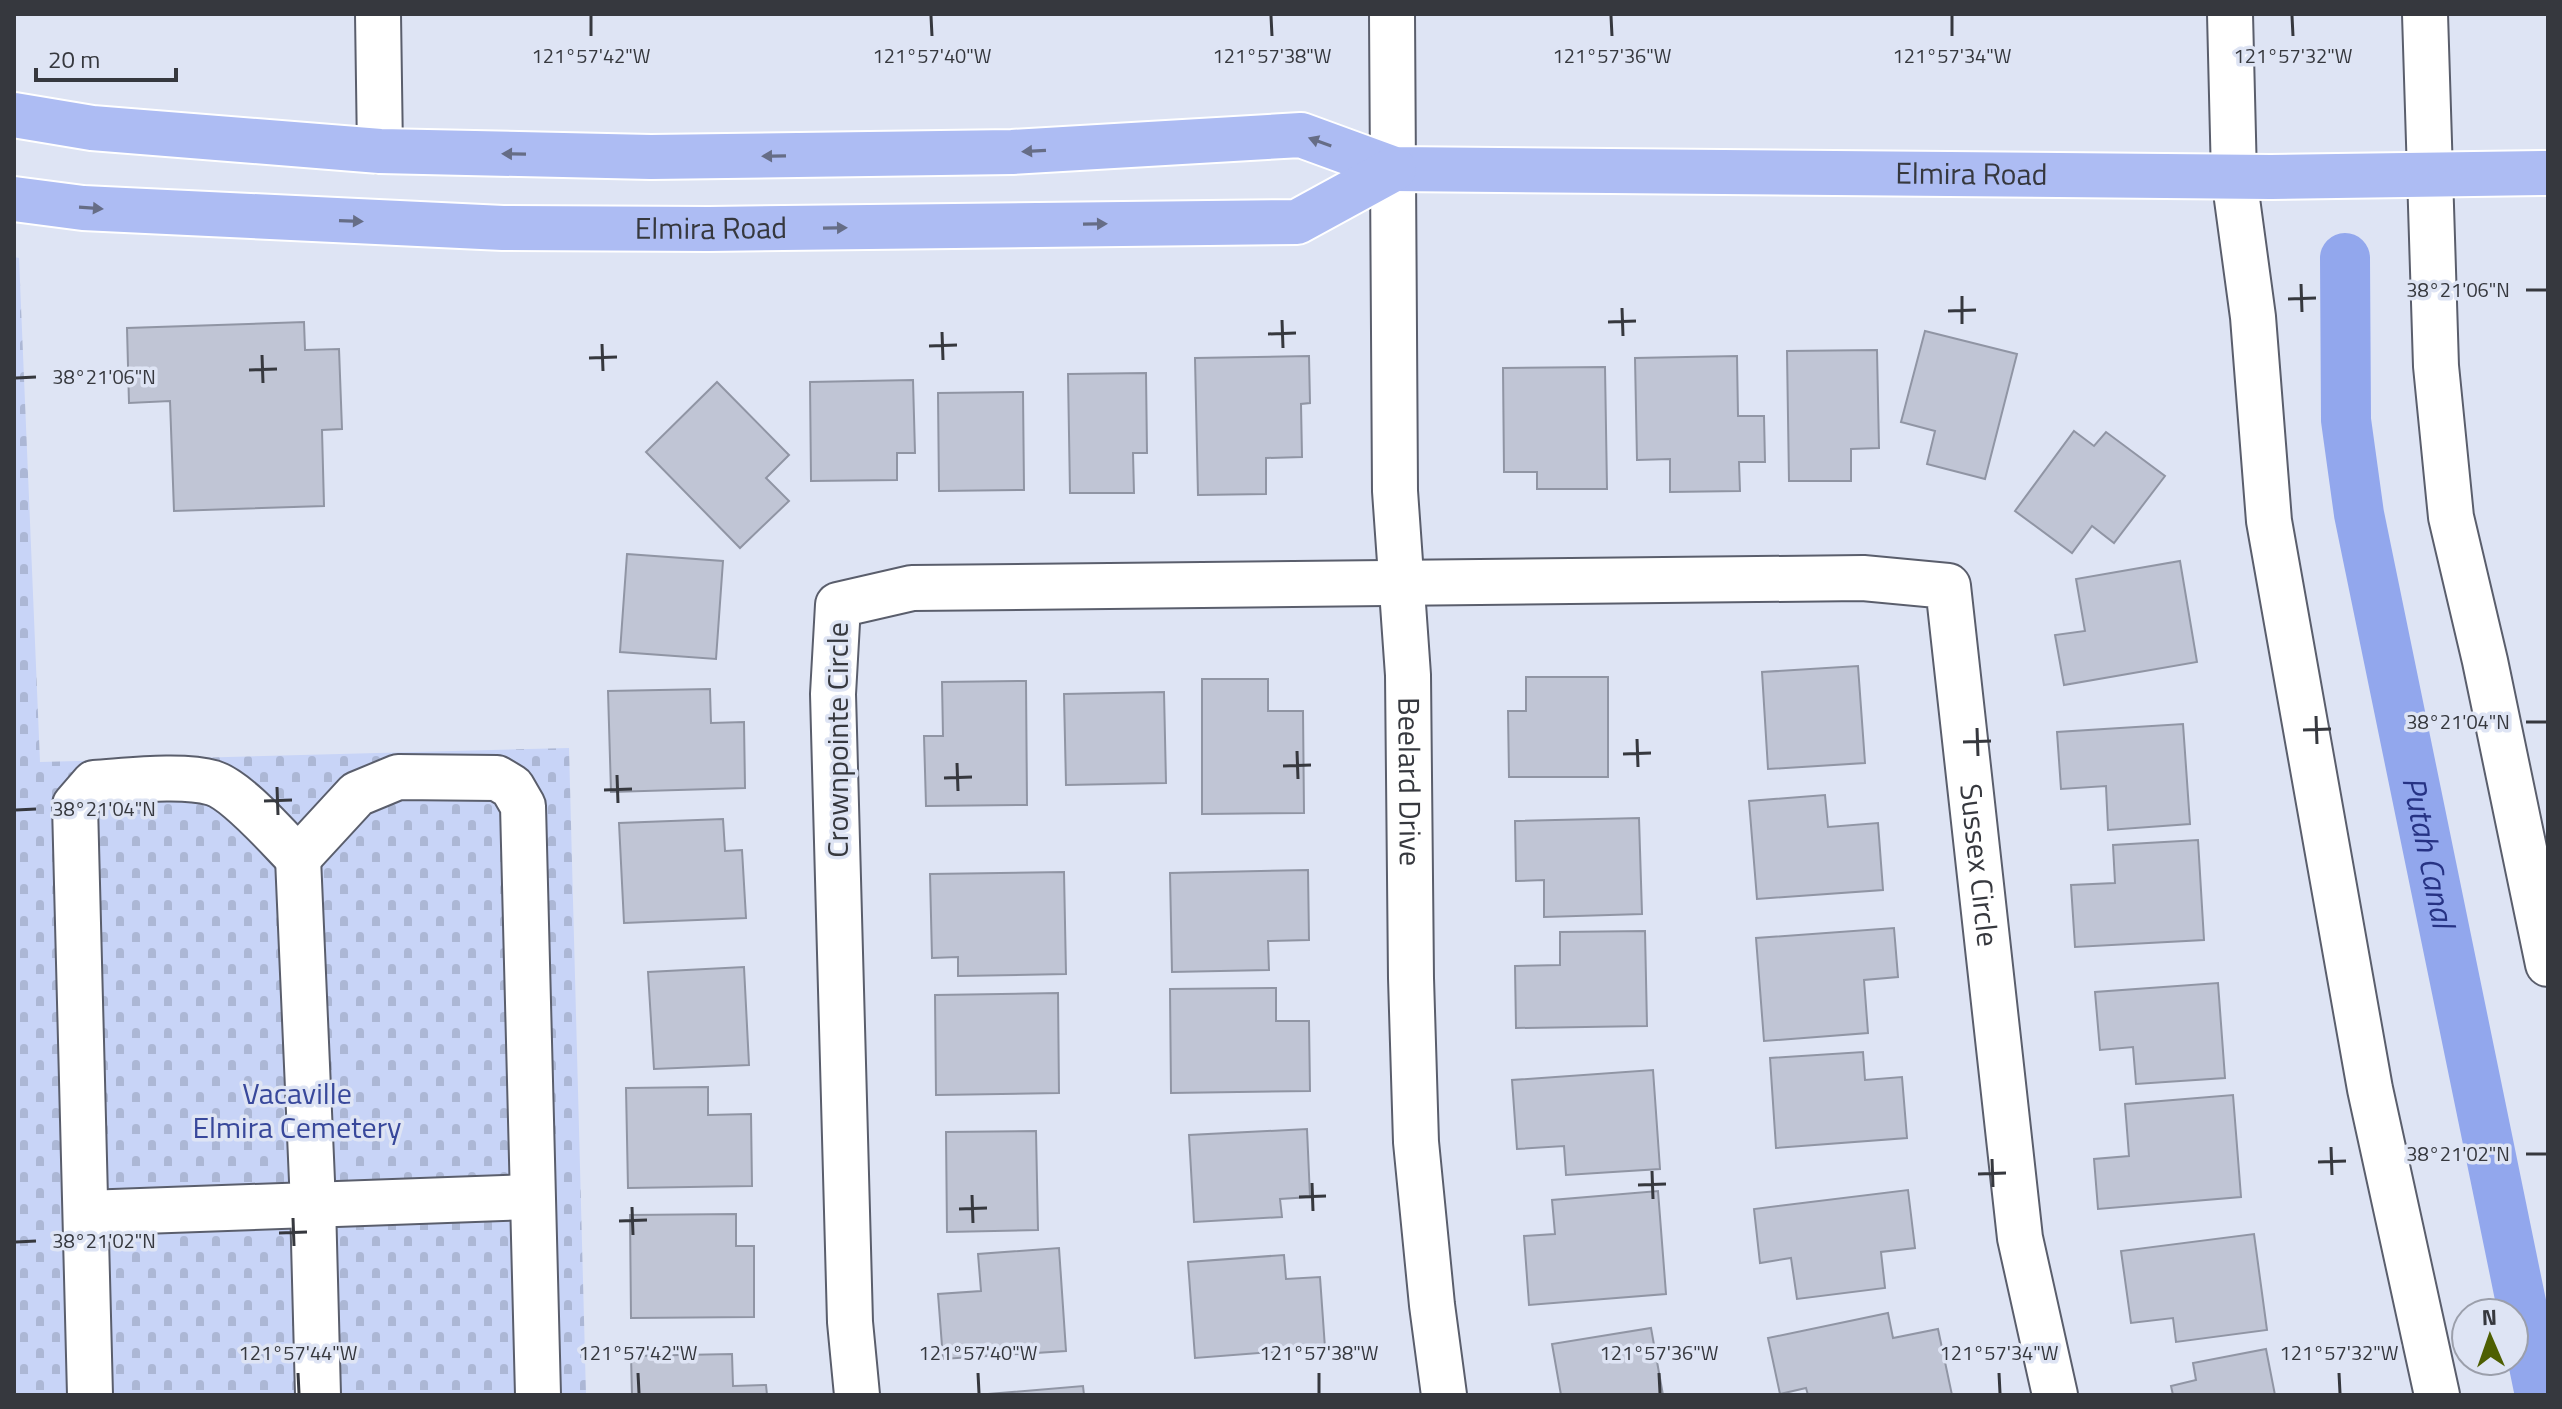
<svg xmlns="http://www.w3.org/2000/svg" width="2562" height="1409" font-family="'Titillium Web',sans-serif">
  <defs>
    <pattern id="cemetery-stones" width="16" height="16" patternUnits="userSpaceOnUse" patternTransform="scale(2)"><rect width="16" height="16" fill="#c8d4f7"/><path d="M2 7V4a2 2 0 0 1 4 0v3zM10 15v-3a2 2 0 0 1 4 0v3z" fill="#acb7d5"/></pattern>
  </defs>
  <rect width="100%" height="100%" fill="#dee4f4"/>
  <path fill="url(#cemetery-stones)" d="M14,257L19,258L40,762L569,748L586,1395H14Z"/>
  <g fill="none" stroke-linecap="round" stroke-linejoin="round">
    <path stroke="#92a7ed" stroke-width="50" id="s1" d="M2345,258L2346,420L2359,514L2540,1395"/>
  </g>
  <g fill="#c0c5d5" stroke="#9095a4" stroke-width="2">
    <path d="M304,322L305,350L339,349L342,429L322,430L324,506L174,511L170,401L129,403L127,328Z"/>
    <path d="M1925,331L2017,354L1985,479L1927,464L1935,431L1901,422Z"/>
    <path d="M1877,350L1879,448L1851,449V481H1789L1787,351Z"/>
    <path d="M1309,356L1310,403L1301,404L1302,457L1266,458V494L1198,495L1195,358Z"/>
    <path d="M1737,356L1738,416H1764L1765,462H1739L1740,491L1670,492V459L1637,460L1635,358Z"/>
    <path d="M1605,367L1607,489H1537V472H1504L1503,368Z"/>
    <path d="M1146,373L1147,453H1133L1134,493H1070L1068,374Z"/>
    <path d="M913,380L915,453H897V480L811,481L810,382Z"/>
    <path d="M717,382L789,455L766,478L789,501L740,548L646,452Z"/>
    <path d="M1023,392L1024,490L939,491L938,393Z"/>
    <path d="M2074,431L2094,446L2106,432L2165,476L2114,543L2092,526L2072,553L2015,511Z"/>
    <path d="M627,554L723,561L716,659L620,652Z"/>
    <path d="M2180,561L2197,662L2064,685L2055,635L2085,631L2076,579Z"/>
    <path d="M1858,666L1865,763L1768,769L1762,672Z"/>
    <path d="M1526,677H1608V777H1509L1508,711H1526Z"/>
    <path d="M1202,679H1268V711H1303L1304,813L1202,814Z"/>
    <path d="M1026,681L1027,805L926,806L924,736H943L942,682Z"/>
    <path d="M710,689L711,723L744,722L745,788L611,792L608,691Z"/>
    <path d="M1164,692L1166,783L1066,785L1064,694Z"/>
    <path d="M2183,724L2190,824L2108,830L2106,786L2061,789L2057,732Z"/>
    <path d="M1825,795L1828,827L1878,823L1883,890L1757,899L1749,801Z"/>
    <path d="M1639,818L1642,914L1544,917V880L1516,881L1515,821Z"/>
    <path d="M723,819L725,851L742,850L746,918L624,923L619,823Z"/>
    <path d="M2198,840L2204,940L2075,947L2071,885L2115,883L2113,845Z"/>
    <path d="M1308,870L1309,940L1268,941L1269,970L1172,972L1170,873Z"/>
    <path d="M1064,872L1066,974L958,976V957L932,958L930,874Z"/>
    <path d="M1894,928L1898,977L1864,980L1868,1033L1764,1041L1756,938Z"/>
    <path d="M1645,931L1647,1026L1516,1028L1515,966L1560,965V932Z"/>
    <path d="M744,967L749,1065L654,1069L648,972Z"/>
    <path d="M2218,983L2225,1078L2136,1084L2133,1047L2100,1050L2095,992Z"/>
    <path d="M1276,988V1021H1309L1310,1091L1171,1093L1170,989Z"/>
    <path d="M1058,993L1059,1093L936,1095L935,995Z"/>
    <path d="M1863,1052L1865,1080L1902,1077L1907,1138L1776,1148L1770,1058Z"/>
    <path d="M1653,1070L1660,1169L1566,1175L1564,1146L1517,1149L1512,1080Z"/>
    <path d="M708,1087V1115L751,1114L752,1186L628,1188L626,1088Z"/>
    <path d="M2233,1095L2241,1197L2098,1209L2094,1159L2129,1156L2125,1104Z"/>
    <path d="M1307,1129L1310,1197L1280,1199L1282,1217L1194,1222L1189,1135Z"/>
    <path d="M1036,1131L1038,1230L947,1232L946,1132Z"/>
    <path d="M1908,1190L1915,1248L1881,1252L1885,1288L1797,1299L1791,1258L1760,1263L1754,1209Z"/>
    <path d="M1658,1191L1666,1294L1529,1305L1524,1236L1555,1234L1552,1200Z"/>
    <path d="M736,1214V1246H754V1317L631,1318L630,1215Z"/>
    <path d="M2254,1234L2267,1330L2176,1342L2173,1318L2131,1323L2121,1251Z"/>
    <path d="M1059,1248L1066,1351L943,1359L938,1294L981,1291L978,1254Z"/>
    <path d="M1284,1255L1286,1279L1320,1277L1325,1348L1195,1358L1188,1262Z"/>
    <path d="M1888,1313L1893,1338L1938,1329L1952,1395H1808L1806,1388L1780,1394L1768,1338Z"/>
    <path d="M1651,1328L1663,1395H1561L1552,1344Z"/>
    <path d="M2266,1349L2275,1395H2173L2171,1386L2196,1380L2193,1363Z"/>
    <path d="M732,1354L733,1386L766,1385L767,1395H632L631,1356Z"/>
    <path d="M1083,1386L1084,1395H976Z"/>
  </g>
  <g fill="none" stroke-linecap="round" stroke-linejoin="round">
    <g stroke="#5a5e6c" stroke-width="48">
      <g id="minor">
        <path d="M378,14L380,151"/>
        <path id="s2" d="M1392,14L1395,491L1408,675L1411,978L1416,1142L1432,1305L1444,1395"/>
        <path d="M2230,14L2234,177L2253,317L2269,521L2370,1089L2437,1395"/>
        <path d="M2425,14L2436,366L2451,517L2485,661L2548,964"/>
        <path d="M298,858L313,1204L318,1395"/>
        <path d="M86,1213L531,1197"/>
        <path d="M90,1395L75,805L94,783C127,781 182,774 213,783C238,791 278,838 298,858L357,794L398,777L497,778L512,787L523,806L538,1395"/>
        <path id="s3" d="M857,1395L850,1322L833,694L838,605L912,588L1863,578L1948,586L2020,1238L2055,1395"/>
      </g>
    </g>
    <g stroke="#fff" stroke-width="48">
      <g id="major">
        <path id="s4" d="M14,115L92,128L380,151L651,157L1012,152L1301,135L1394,169L2271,177L2548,173"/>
        <path id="s5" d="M14,199L83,208L503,228L709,229L1297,222L1394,169"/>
      </g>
    </g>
    <use href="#minor" stroke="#fff" stroke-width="44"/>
    <use href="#major" stroke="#adbcf3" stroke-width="44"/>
  </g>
  <defs><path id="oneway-solid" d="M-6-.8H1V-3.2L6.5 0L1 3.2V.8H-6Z" transform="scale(2)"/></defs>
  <g fill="#666d86">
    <use href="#oneway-solid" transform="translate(1320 142) rotate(-160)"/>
    <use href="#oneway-solid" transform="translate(1034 151) rotate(177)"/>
    <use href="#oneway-solid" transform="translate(514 154) rotate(-179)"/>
    <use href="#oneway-solid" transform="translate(774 156) rotate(179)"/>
    <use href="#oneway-solid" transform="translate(91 208) rotate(4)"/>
    <use href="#oneway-solid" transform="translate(351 221) rotate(2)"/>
    <use href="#oneway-solid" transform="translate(1095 224) rotate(-1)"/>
    <use href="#oneway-solid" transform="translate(835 228) rotate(-1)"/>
  </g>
  <path fill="none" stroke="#36383e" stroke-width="3" d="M591,16V36M931,16L932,36M1271,16L1272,36M1611,16L1612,36M1952,16V36M2292,16L2293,36M2301,284L2302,312M2526,290H2546M1962,296V324M2288,299L2316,298M1622,308L1623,336M1948,311L1976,310M1282,320L1283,348M1608,322L1636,321M942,332L943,360M1268,334L1296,333M602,344L603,371M929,346L957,345M262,355L263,383M589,358L617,357M249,370L277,369M16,378L36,377M2316,716L2317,744M2526,722H2546M1977,728L1978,756M2303,730L2331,729M1637,739L1638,767M1963,742L1991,741M1297,751L1298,779M1623,754L1651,753M957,763L958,791M1283,766L1311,765M617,775L618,803M944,778L972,777M277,787L278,815M604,790L632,789M264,801L292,800M16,810L36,809M2331,1147L2332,1175M2526,1154H2546M1992,1159L1993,1187M2318,1162L2346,1161M1652,1171L1653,1199M1978,1174L2006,1173M1312,1183L1313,1211M1638,1185L1666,1184M972,1195L973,1223M1299,1197L1326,1196M632,1207L633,1235M959,1209L987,1208M293,1218L294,1246M619,1221L647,1220M279,1233L307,1232M16,1242L36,1241M298,1373L299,1393M638,1373L639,1393M978,1373L979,1393M1319,1373V1393M1659,1373L1660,1393M1999,1373L2000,1393M2339,1373L2340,1393"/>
  <g text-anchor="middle" stroke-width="7" stroke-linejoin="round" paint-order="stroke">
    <g font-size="30" fill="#36383e" stroke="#dee4f4">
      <text dy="10" stroke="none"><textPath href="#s4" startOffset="1966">Elmira Road</textPath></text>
      <text dy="10" stroke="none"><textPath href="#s5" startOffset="698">Elmira Road</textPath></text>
      <text transform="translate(838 740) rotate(-90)" y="10">Crownpointe Circle</text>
      <text dy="10" stroke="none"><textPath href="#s2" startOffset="768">Beelard Drive</textPath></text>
      <text dy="10" stroke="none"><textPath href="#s3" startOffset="2184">Sussex Circle</textPath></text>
    </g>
    <g font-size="30" fill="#38489b" stroke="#dee4f4">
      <text x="297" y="1104">Vacaville<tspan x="297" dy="34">Elmira Cemetery</tspan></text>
    </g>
    <g font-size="32" font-style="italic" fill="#263283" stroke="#dee4f4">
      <text dy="11" stroke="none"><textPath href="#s1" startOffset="602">Putah Canal</textPath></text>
    </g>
  </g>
  <g font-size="20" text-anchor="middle" fill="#36383e" stroke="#dee4f4" stroke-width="7" stroke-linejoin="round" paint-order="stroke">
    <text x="591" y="63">121°57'42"W</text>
    <text x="932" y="63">121°57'40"W</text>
    <text x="1272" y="63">121°57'38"W</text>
    <text x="1612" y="63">121°57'36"W</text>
    <text x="1952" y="63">121°57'34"W</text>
    <text x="2293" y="63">121°57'32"W</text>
    <text x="2458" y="297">38°21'06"N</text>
    <text x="104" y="384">38°21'06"N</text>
    <text x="2458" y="729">38°21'04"N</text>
    <text x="104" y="816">38°21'04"N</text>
    <text x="2458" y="1161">38°21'02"N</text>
    <text x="104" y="1248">38°21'02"N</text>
    <text x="298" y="1360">121°57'44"W</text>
    <text x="638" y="1360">121°57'42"W</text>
    <text x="978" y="1360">121°57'40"W</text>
    <text x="1319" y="1360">121°57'38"W</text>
    <text x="1659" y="1360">121°57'36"W</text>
    <text x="1999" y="1360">121°57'34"W</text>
    <text x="2339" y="1360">121°57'32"W</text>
  </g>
  <rect width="2562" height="1409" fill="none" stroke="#36383e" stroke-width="32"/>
  <g transform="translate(2490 1337) rotate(358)"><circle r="38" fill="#dee4f4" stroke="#9b9fab" stroke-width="2"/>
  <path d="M0-6L14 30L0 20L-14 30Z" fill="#4e5f02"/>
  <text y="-12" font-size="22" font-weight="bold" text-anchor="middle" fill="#36383e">N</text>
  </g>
  <path d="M36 68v12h140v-12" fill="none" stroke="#36383e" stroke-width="4"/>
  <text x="48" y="68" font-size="24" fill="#36383e" stroke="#dee4f4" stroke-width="6" paint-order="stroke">20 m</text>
</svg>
